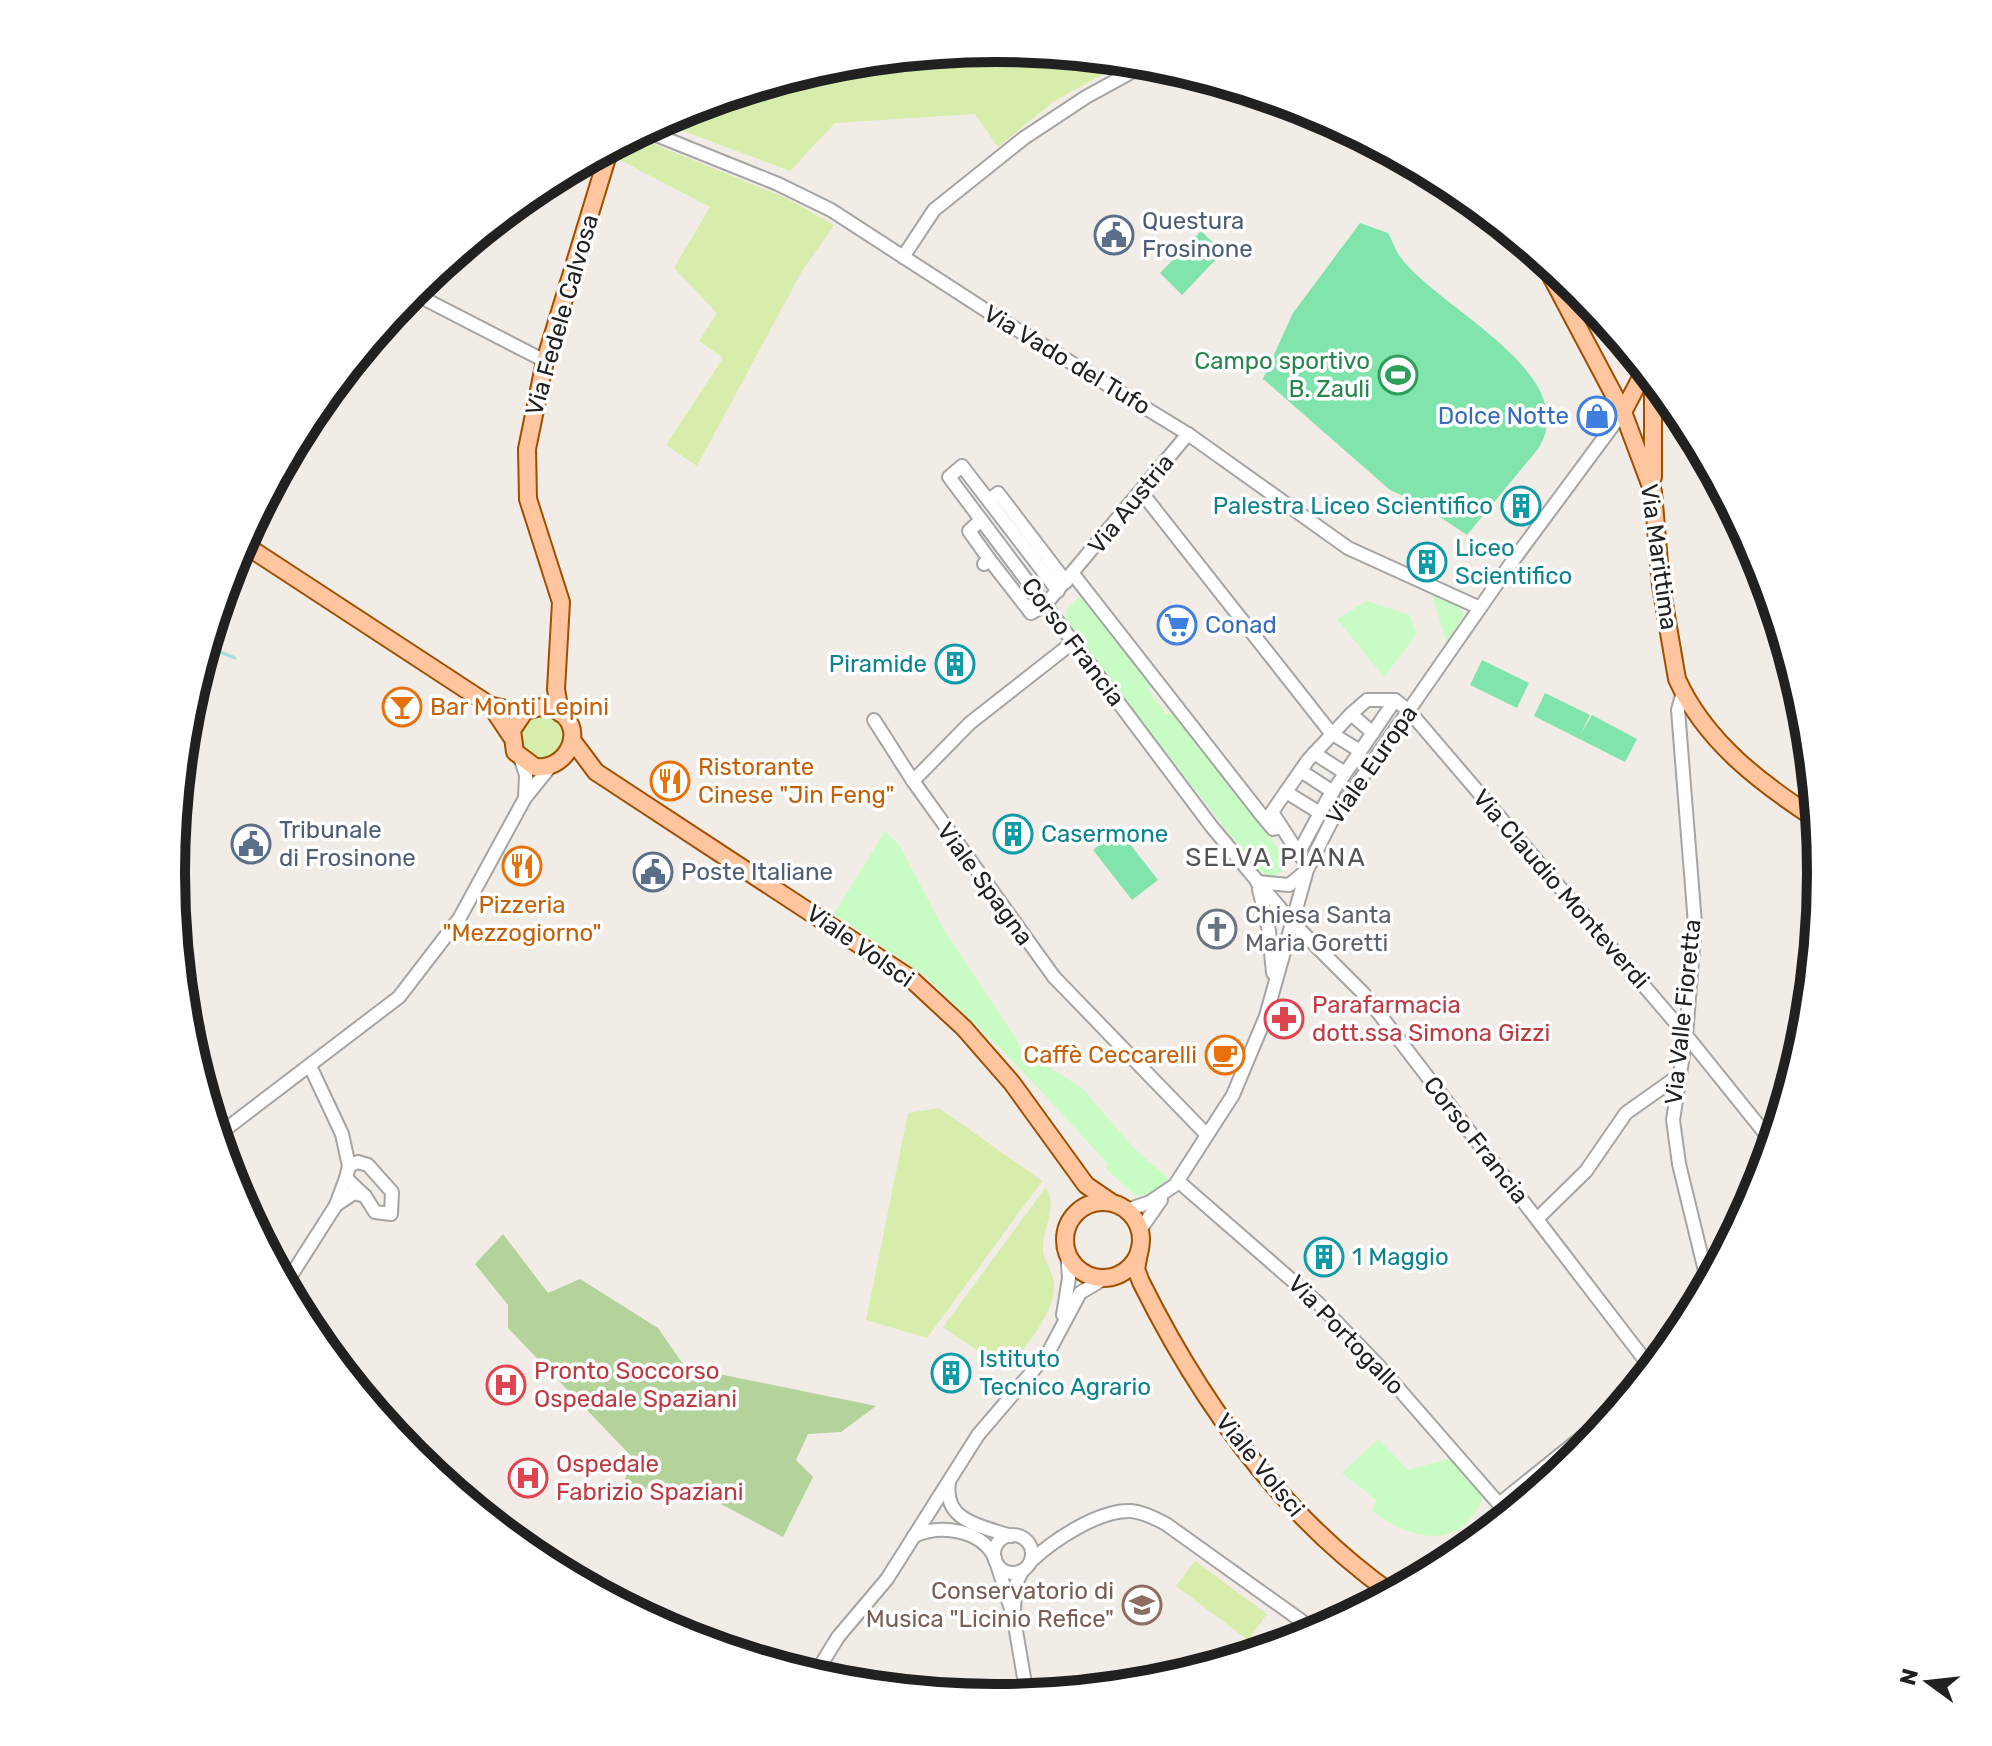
<svg xmlns="http://www.w3.org/2000/svg" width="1992" height="1746" font-family="Rubik,sans-serif">
  <rect width="100%" height="100%" fill="#f2ece7"/>
  <g fill="#d7edac">
    <path d="M996,48L1107,59L1114,68L1053,102L998,147L975,114L835,123L790,171L662,123L681,111L836,64Z"/>
    <path d="M634,136L786,198L834,225L802,271L697,466L666,445L723,358L699,341L717,313L674,268L710,207L620,160Z"/>
    <circle cx="541" cy="738" r="22"/>
    <path d="M939,1108L1042,1181L927,1338L866,1320L908,1113Z"/>
    <path d="M1046,1187C1058,1208 1043,1225 1043,1248C1043,1259 1050,1267 1053,1278C1061,1307 1023,1351 1005,1370L943,1327Z"/>
    <path d="M1195,1561L1267,1614L1248,1640L1176,1586Z"/>
  </g>
  <path fill="#b4d39a" d="M503,1234L548,1293L580,1279L658,1328L685,1367L876,1406L841,1432L808,1434L796,1460L813,1477L783,1537L689,1487L621,1490L633,1458L508,1328V1305L475,1264Z"/>
  <g fill="#c9fcc4">
    <path d="M1431,592L1458,606L1464,614L1447,644Z"/>
    <path d="M1079,597L1107,622L1156,686L1148,689L1166,714L1175,713L1285,857V868L1274,877L1268,876L1259,871L1065,625L1067,609Z"/>
    <path d="M1367,601L1410,615L1416,635L1384,677L1337,619Z"/>
    <path d="M885,831L900,846L943,928L1024,1051L1083,1089L1133,1147L1169,1179L1157,1193L1136,1196L1106,1169L1108,1164L1012,1060L925,976L834,914Z"/>
    <path d="M1378,1439L1408,1470L1447,1459L1457,1463L1484,1494C1463,1552 1414,1542 1372,1511L1376,1500L1342,1473Z"/>
  </g>
  <g fill="#82e4ad">
    <path d="M1360,223L1388,233C1392,240 1395,249 1399,255C1434,307 1586,373 1538,449L1467,535L1419,503L1390,490L1263,379L1293,313Z"/>
    <path d="M1201,231L1223,252L1182,295L1160,273Z"/>
    <path d="M1482,660L1529,683L1517,708L1470,685Z"/>
    <path d="M1545,693L1590,715L1580,735L1592,715L1637,739L1625,762L1534,716Z"/>
    <path d="M1119,830L1158,880L1132,900L1093,850Z"/>
  </g>
  <g fill="none" stroke-linecap="round" stroke-linejoin="round">
    <path stroke="#a6dee1" stroke-width="3" d="M207,647L235,658"/>
    <g stroke="#a5a5a5" stroke-width="16">
      <g id="minor">
        <path d="M644,130L778,184L831,210L990,313L1188,434L1348,548L1480,608"/>
        <path d="M903,257L934,210L1024,138L1086,97L1148,63"/>
        <path d="M411,292L545,361"/>
        <path d="M1142,493L1331,733L1360,751"/>
        <path d="M989,500L998,493L1066,582"/>
        <path d="M981,520L969,531L989,559"/>
        <path d="M984,564L989,559L1031,613L1045,605L1188,434"/>
        <path d="M1073,574L1263,817L1273,829L1281,827"/>
        <path d="M1058,591L962,466L949,477L1212,827L1290,920L1364,994L1651,1368"/>
        <path d="M1072,643L970,723L913,781L1054,977L1207,1135"/>
        <path d="M1683,692L1678,710L1695,924L1686,1035L1673,1120L1679,1164L1708,1283"/>
        <path d="M1351,714L1367,700H1395"/>
        <path d="M874,720L913,781"/>
        <path d="M1314,753L1345,773"/>
        <path d="M521,760L526,775L525,798"/>
        <path d="M1301,771L1333,792"/>
        <path d="M1286,792L1320,813"/>
        <path d="M1298,854L1327,800L1395,700L1409,711L1686,1035L1772,1142"/>
        <path d="M1301,857L1272,812L1308,760L1351,714L1373,733"/>
        <path d="M1257,882L1289,885L1305,872"/>
        <path d="M1259,889L1269,931L1273,973"/>
        <path d="M310,1066L342,1134L349,1166"/>
        <path d="M218,1135L399,997L459,919L525,798L550,767"/>
        <path d="M358,1162L368,1165L392,1192L391,1214L375,1212L365,1196L346,1178L349,1166Z"/>
        <path d="M346,1178L336,1205L354,1193L365,1196"/>
        <path d="M1178,1181L1318,1303L1378,1365L1499,1504L1622,1405"/>
        <path d="M1127,1210L1150,1202L1175,1185L1233,1095L1266,1016L1307,870L1331,822L1512,562L1623,412"/>
        <path d="M1538,1218L1586,1171L1626,1113L1677,1077"/>
        <path d="M1140,1230L1161,1200"/>
        <path d="M285,1285L336,1205"/>
        <path d="M1063,1315L1069,1278L1067,1251"/>
        <path d="M949,1483C943,1521 981,1526 1011,1536"/>
        <circle cx="1013" cy="1554" r="19"/>
        <path d="M914,1536C940,1524 981,1529 995,1558"/>
        <path d="M1031,1561C1054,1540 1098,1510 1131,1511C1143,1512 1155,1518 1166,1524L1317,1632"/>
        <path d="M997,1564L1014,1619L1027,1695"/>
        <path d="M1014,1612L1015,1586L1022,1571"/>
        <path d="M814,1676L838,1637L887,1579L978,1435L1048,1353L1080,1293L1105,1278"/>
      </g>
    </g>
    <g stroke="#9e4f00" stroke-width="20">
      <g id="major">
        <path d="M1542,259L1623,412L1653,492L1661,586L1677,679C1705,741 1760,783 1816,819"/>
        <path d="M1653,379V477"/>
        <path d="M1623,412L1645,370"/>
        <path d="M242,543L491,706L511,736"/>
        <path d="M491,706C501,707 513,712 523,711C534,710 542,704 554,709C589,725 569,771 535,767L515,752L512,730L525,711"/>
        <path d="M560,713L556,689L561,602L528,499L527,449L545,361L610,148"/>
        <path d="M572,740L596,772L910,978L964,1028L1012,1083L1086,1185L1111,1202"/>
        <circle cx="1103" cy="1240" r="38"/>
        <path d="M1140,1248L1136,1269L1141,1282C1201,1403 1280,1514 1391,1593"/>
      </g>
    </g>
    <use href="#minor" stroke="#fff" stroke-width="12"/>
    <use href="#major" stroke="#ffc59f" stroke-width="16"/>
  </g>
  <defs>
    <g id="civic-ring" transform="scale(2)"><circle r="9.5" fill="#fff" stroke="#5c6f8a" stroke-width="1.5"/><path d="M-.6-6.5H3V-4.5H.6V-3L4-1V1h2V6H-6V1h2V-1L-.6-3ZM-1.2 2.5V6h2.4V2.5Z" fill="#5c6f8a"/></g>
    <g id="stadium-ring" transform="scale(2)"><circle r="9.5" fill="#fff" stroke="#2e9e5b" stroke-width="1.5"/><path d="M0-5a6.5 5 0 1 0 0 10a6.5 5 0 1 0 0-10ZM-3.5-1.8h7v3.6h-7Z" fill="#2e9e5b"/></g>
    <g id="shop-ring" transform="scale(2)"><circle r="9.5" fill="#fff" stroke="#3f7fe0" stroke-width="1.5"/><path d="M-5-2.5h2.3a2.7 3.5 0 0 1 5.4 0H5L5.5 6h-11ZM-1.5-2.5h3a1.5 2.3 0 0 0-3 0Z" fill="#3f7fe0"/></g>
    <g id="building-ring" transform="scale(2)"><circle r="9.5" fill="#fff" stroke="#0f9aa8" stroke-width="1.5"/><path d="M-4-6H4V6H1V3H-1V6H-4ZM-2.5-4.3h1.7v1.8h-1.7ZM.8-4.3h1.7v1.8H.8ZM-2.5-1h1.7V.8h-1.7ZM.8-1h1.7V.8H.8Z" fill="#0f9aa8"/></g>
    <g id="supermarket-ring" transform="scale(2)"><circle r="9.5" fill="#fff" stroke="#3f7fe0" stroke-width="1.5"/><path d="M-6-5.5h2.5l.6 2H6L4.5 2H-2.5L-4.4-4H-6ZM-1.5 3.2a1.3 1.3 0 1 0 .1 0ZM3 3.2a1.3 1.3 0 1 0 .1 0Z" fill="#3f7fe0"/></g>
    <g id="bar-ring" transform="scale(2)"><circle r="9.5" fill="#fff" stroke="#e8710a" stroke-width="1.5"/><path d="M-6-5H6L.8 .8V4.5H3.5V6h-7V4.5H-.8V.8Z" fill="#e8710a"/></g>
    <g id="restaurant-ring" transform="scale(2)"><circle r="9.5" fill="#fff" stroke="#e8710a" stroke-width="1.5"/><path d="M-5-6h1v4h1v-4h1v4h1v-4h1v5L-1.5 .5V6h-2V.5L-5-1ZM5-6V6H3V1.5H1.5Q1.5-4 5-6Z" fill="#e8710a"/></g>
    <g id="church-ring" transform="scale(2)"><circle r="9.5" fill="#fff" stroke="#6b7280" stroke-width="1.5"/><path d="M-1.2-6h2.4v3.5h3.3v2.4h-3.3V6h-2.4V-.1h-3.3v-2.4h3.3Z" fill="#6b7280"/></g>
    <g id="pharmacy-ring" transform="scale(2)"><circle r="9.5" fill="#fff" stroke="#e0444e" stroke-width="1.5"/><path d="M-2-6h4v4h4v4h-4v4h-4v-4h-4v-4h4Z" fill="#e0444e"/></g>
    <g id="cafe-ring" transform="scale(2)"><circle r="9.5" fill="#fff" stroke="#e8710a" stroke-width="1.5"/><path d="M-5.5-4.5H6V0H3Q3 3.5 0 3.5H-2.5Q-5.5 3.5-5.5 0ZM3-3.2v2h1.7v-2ZM-6 4.5H4V6H-6Z" fill="#e8710a"/></g>
    <g id="hospital-ring" transform="scale(2)"><circle r="9.5" fill="#fff" stroke="#e0444e" stroke-width="1.5"/><path d="M-5-5h3v3.5h4V-5h3V5h-3V1.5h-4V5h-3Z" fill="#e0444e"/></g>
    <g id="university-ring" transform="scale(2)"><circle r="9.5" fill="#fff" stroke="#8d6e63" stroke-width="1.5"/><path d="M0-5L7-2L0 1L-7-2ZM-4 1L0 2.5L4 1V4Q0 6-4 4Z" fill="#8d6e63"/></g>
  </defs>
  <g fill-rule="evenodd">
    <use href="#civic-ring" x="1114" y="235"/>
    <use href="#stadium-ring" x="1398" y="375"/>
    <use href="#shop-ring" x="1597" y="416"/>
    <use href="#building-ring" x="1521" y="506"/>
    <use href="#building-ring" x="1427" y="562"/>
    <use href="#supermarket-ring" x="1177" y="625"/>
    <use href="#building-ring" x="955" y="664"/>
    <use href="#bar-ring" x="402" y="707"/>
    <use href="#restaurant-ring" x="670" y="781"/>
    <use href="#building-ring" x="1013" y="834"/>
    <use href="#civic-ring" x="251" y="844"/>
    <use href="#restaurant-ring" x="522" y="866"/>
    <use href="#civic-ring" x="653" y="872"/>
    <use href="#church-ring" x="1217" y="929"/>
    <use href="#pharmacy-ring" x="1284" y="1019"/>
    <use href="#cafe-ring" x="1225" y="1055"/>
    <use href="#building-ring" x="1324" y="1257"/>
    <use href="#building-ring" x="951" y="1373"/>
    <use href="#hospital-ring" x="506" y="1385"/>
    <use href="#hospital-ring" x="528" y="1478"/>
    <use href="#university-ring" x="1142" y="1605"/>
  </g>
  <g text-anchor="middle" stroke-width="7" stroke-linejoin="round" paint-order="stroke">
    <g font-size="24" fill="#4e5e75" stroke="#fff" text-anchor="start">
      <text x="1142" y="229">Questura<tspan x="1142" dy="28">Frosinone</tspan></text>
      <text x="279" y="838">Tribunale<tspan x="279" dy="28">di Frosinone</tspan></text>
      <text x="681" y="880">Poste Italiane</text>
    </g>
    <g font-size="24" fill="#212121" stroke="#fff">
      <text transform="translate(562 315) rotate(-74)" y="8">Via Fedele Calvosa</text>
      <text transform="translate(1067 360) rotate(31)" y="8">Via Vado del Tufo</text>
      <text transform="translate(1131 504) rotate(-51)" y="8">Via Austria</text>
      <text transform="translate(1659 557) rotate(82)" y="8">Via Marittima</text>
      <text transform="translate(1073 642) rotate(53)" y="8">Corso Francia</text>
      <text transform="translate(1372 765) rotate(-55)" y="8">Viale Europa</text>
      <text transform="translate(985 884) rotate(54)" y="8">Viale Spagna</text>
      <text transform="translate(1561 889) rotate(49)" y="8">Via Claudio Monteverdi</text>
      <text transform="translate(860 946) rotate(35)" y="8">Viale Volsci</text>
      <text transform="translate(1683 1012) rotate(-84)" y="8">Via Valle Fioretta</text>
      <text transform="translate(1476 1140) rotate(52)" y="8">Corso Francia</text>
      <text transform="translate(1346 1335) rotate(46)" y="8">Via Portogallo</text>
      <text transform="translate(1260 1465) rotate(51)" y="8">Viale Volsci</text>
    </g>
    <g font-size="24" fill="#27864d" stroke="#fff" text-anchor="end">
      <text x="1370" y="369">Campo sportivo<tspan x="1370" dy="28">B. Zauli</tspan></text>
    </g>
    <g font-size="24" fill="#366cbe" stroke="#fff" text-anchor="end">
      <text x="1569" y="424">Dolce Notte</text>
      <text x="1205" y="633" text-anchor="start">Conad</text>
    </g>
    <g font-size="24" fill="#0d838f" stroke="#fff" text-anchor="start">
      <text x="1493" y="514" text-anchor="end">Palestra Liceo Scientifico</text>
      <text x="1455" y="556">Liceo<tspan x="1455" dy="28">Scientifico</tspan></text>
      <text x="927" y="672" text-anchor="end">Piramide</text>
      <text x="1041" y="842">Casermone</text>
      <text x="1352" y="1265">1 Maggio</text>
      <text x="979" y="1367">Istituto<tspan x="979" dy="28">Tecnico Agrario</tspan></text>
    </g>
    <g font-size="24" fill="#c56008" stroke="#fff" text-anchor="start">
      <text x="430" y="715">Bar Monti Lepini</text>
      <text x="698" y="775">Ristorante<tspan x="698" dy="28">Cinese "Jin Feng"</tspan></text>
      <text x="522" y="913" text-anchor="middle">Pizzeria<tspan x="522" dy="28">"Mezzogiorno"</tspan></text>
      <text x="1197" y="1063" text-anchor="end">Caffè Ceccarelli</text>
    </g>
    <g font-size="24" fill="#5b616d" stroke="#fff" text-anchor="start">
      <text x="1245" y="923">Chiesa Santa<tspan x="1245" dy="28">Maria Goretti</tspan></text>
    </g>
    <g font-size="24" fill="#be3a42" stroke="#fff" text-anchor="start">
      <text x="1312" y="1013">Parafarmacia<tspan x="1312" dy="28">dott.ssa Simona Gizzi</tspan></text>
      <text x="534" y="1379">Pronto Soccorso<tspan x="534" dy="28">Ospedale Spaziani</tspan></text>
      <text x="556" y="1472">Ospedale<tspan x="556" dy="28">Fabrizio Spaziani</tspan></text>
    </g>
    <g font-size="24" fill="#785e54" stroke="#fff" text-anchor="end">
      <text x="1114" y="1599">Conservatorio di<tspan x="1114" dy="28">Musica "Licinio Refice"</tspan></text>
    </g>
    <g font-size="26" letter-spacing="2" fill="#545454" stroke="#fff">
      <text x="1276" y="866">SELVA PIANA</text>
    </g>
  </g>
  <path d="M0 0H1992V1746H0ZM185 873a811 811 0 1 1 1622 0a811 811 0 1 1-1622 0Z" fill="#fff" fill-rule="evenodd"/>
  <path fill="none" stroke="#212121" stroke-width="10" d="M185 873a811 811 0 1 1 1622 0a811 811 0 1 1-1622 0Z"/>
  <g transform="translate(1928 1682) rotate(285)" stroke="#ffffff" stroke-width="6" paint-order="stroke">
  <path d="M0-6L14 30L0 20L-14 30Z" fill="#212121"/>
  <text y="-12" font-size="22" font-weight="bold" text-anchor="middle" fill="#212121">N</text>
  </g>
</svg>
